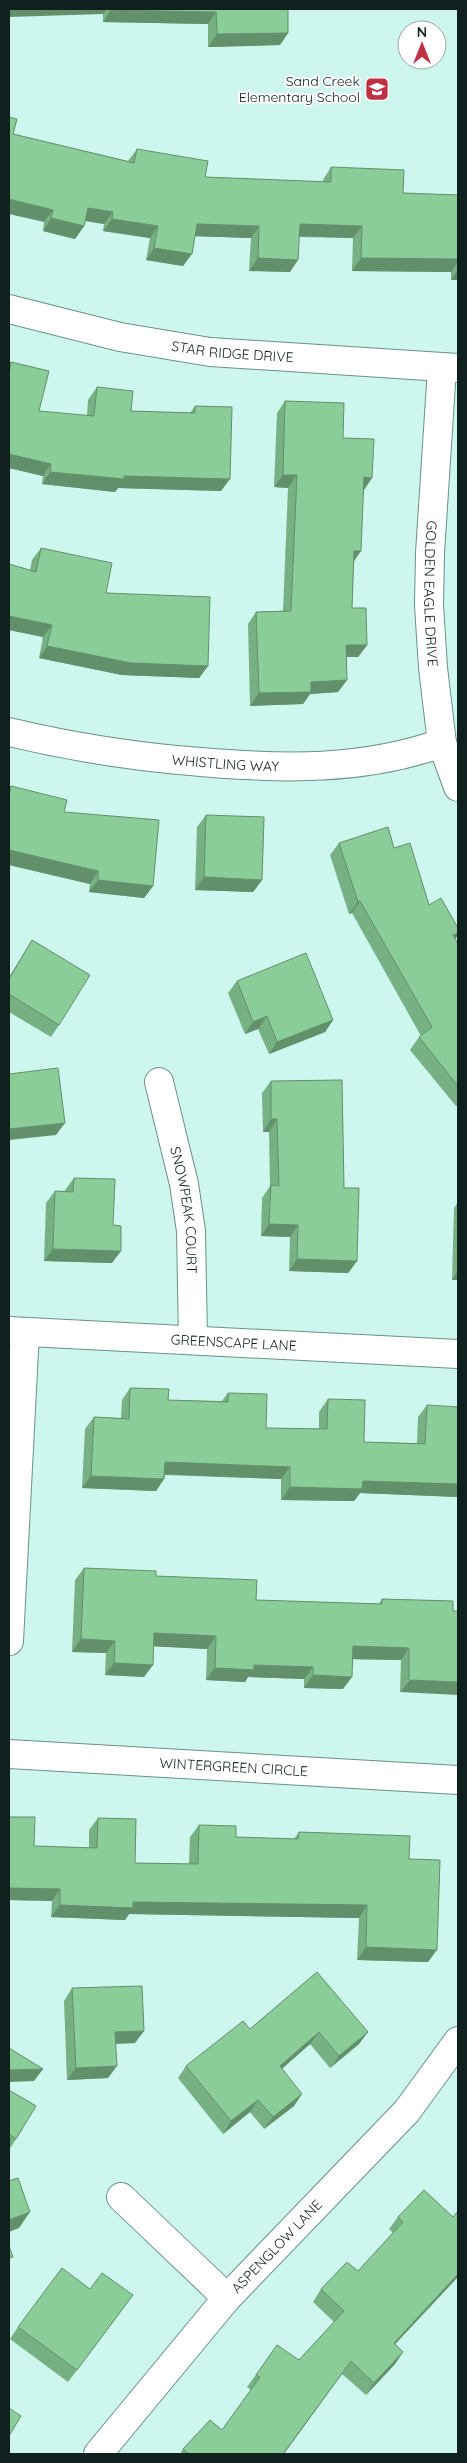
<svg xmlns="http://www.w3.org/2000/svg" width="467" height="2463" font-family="Quicksand,sans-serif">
  <rect width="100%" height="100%" fill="#ccf6ee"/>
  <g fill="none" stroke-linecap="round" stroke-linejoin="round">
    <g stroke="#69918a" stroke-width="30">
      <g id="street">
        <path id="s1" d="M9,309L120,337L210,352L458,368"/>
        <path id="s2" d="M442,368L430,553L429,605L433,668L442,743L458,787"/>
        <path id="s3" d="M9,732C72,747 136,757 201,762C283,769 363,771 442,743"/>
        <path id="s4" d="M159,1082L184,1184L191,1231L193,1340"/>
        <path id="s5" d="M9,1331L458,1354"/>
        <path d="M9,1641L25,1332"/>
        <path id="s6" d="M9,1754L458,1780"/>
        <path d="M121,2197L227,2298"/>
        <path id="s7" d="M98,2454L227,2298L407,2111L458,2041"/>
      </g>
    </g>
    <use href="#street" stroke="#fff" stroke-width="28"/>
  </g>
  <g fill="#77b083">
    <path d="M9,9H288V33L280,45L208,47V24L103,22V14Z"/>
    <path d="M13,134L128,161L137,149L205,177L323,182V180L331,167L403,193L458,195V280H451V272L352,271L353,238L299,237L290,272L249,271L251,238L195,236L183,266L146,260L150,238L103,231L104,224L85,221L84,226L75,239L43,231L44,222Z"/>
    <path d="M11,362L39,411L87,416L88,400L97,387L131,411L190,413L195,406L221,491L118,488L115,492L42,484L43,476L9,468V366Z"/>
    <path d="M285,401L343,438L364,490L354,561L352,608L367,645L358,657H346L347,680L338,692L310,694L303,704L250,706L248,624L256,612L283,611L288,488L274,487L277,413Z"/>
    <path d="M41,548L208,666L199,678L122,675L39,658L43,637L9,630V564L30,570L32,560Z"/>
    <path d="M11,786L64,812L153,886L144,898L89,892L90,884L9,865V789Z"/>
    <path d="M206,815L262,880L253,892L195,890L197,827Z"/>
    <path d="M339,843L394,848L429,905L455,939L458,944V1105L456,1106L410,1050L419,1037L421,1036L352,913L349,914L330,855Z"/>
    <path d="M32,940L59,1025L51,1037L9,1012V977L24,953Z"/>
    <path d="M237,981L333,1020L325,1032L269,1054L258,1029L245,1034L228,993Z"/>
    <path d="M271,1081L344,1188L357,1261L348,1273L289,1271L290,1237L261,1236L262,1198L270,1186L269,1132H263L262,1093Z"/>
    <path d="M74,1178L112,1263L44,1261L46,1203L55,1191H65V1190Z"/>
    <path d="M458,1202V1280H452L454,1208Z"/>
    <path d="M130,1388L168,1400L222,1401L228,1393L266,1428L319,1429V1412L328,1399L364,1442L417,1443L418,1417L427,1405L458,1497L360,1493L354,1501L281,1500V1479L165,1475L164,1479L156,1491L82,1488L85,1429L94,1417L121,1418L122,1400Z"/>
    <path d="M84,1568L156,1576L256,1600L379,1604L382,1599L453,1611H458L400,1692L401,1660L353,1659L343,1689L304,1688V1679L248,1677L245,1682L206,1680L207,1649L154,1646L144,1677L105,1675L106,1653L72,1652L75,1580Z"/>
    <path d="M9,1817L34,1846L89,1848V1830L98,1818L135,1863L189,1864L190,1837L199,1825L236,1837L294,1839L299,1832L409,1859L428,1962L357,1960L359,1918L129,1914L125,1920L51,1917L52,1901L9,1900Z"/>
    <path d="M317,1972L359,2044L330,2068L310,2044L282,2069L294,2106L264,2129L250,2112L223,2134L178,2078L186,2066L250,2029Z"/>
    <path d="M72,1988L135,2043L115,2044L108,2078L67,2080L64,2001Z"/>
    <path d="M9,2090L16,2139L9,2150Z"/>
    <path d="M424,2190L395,2344L403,2352L395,2364L366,2395L342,2374L284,2454H180L183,2449L222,2430L251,2390L247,2387L277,2345L299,2360L334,2322L313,2302L321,2289L358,2271L393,2233L389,2229L398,2217Z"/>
    <path d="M90,2289L133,2295L68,2382L10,2339L18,2327Z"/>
  </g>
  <g fill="#61906a">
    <path d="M9,9H107L103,14L9,17Z"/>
    <path d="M111,10L216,12L208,24L103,22Z"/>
    <path d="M288,33L280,45L208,47L217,34Z"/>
    <path d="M9,199L53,210L44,222L9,214Z"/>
    <path d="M88,208L113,212L104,224L80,220Z"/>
    <path d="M51,218L84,226L75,239L43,231Z"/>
    <path d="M112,219L158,226L150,238L103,231Z"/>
    <path d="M197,224L259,226L251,238L188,236Z"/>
    <path d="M300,224L362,226L353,238L291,236Z"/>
    <path d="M154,248L192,254L183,266L146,260Z"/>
    <path d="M258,258L298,260L290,272L249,271Z"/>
    <path d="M361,258L458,259V262L451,272L352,271Z"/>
    <path d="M458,270V280H451Z"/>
    <path d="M9,454L51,464L43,476L9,468Z"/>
    <path d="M50,472L230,479L221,491L118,488L115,492L42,484Z"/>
    <path d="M283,475H297L288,488L274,487Z"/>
    <path d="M364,477L372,478L364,490H355Z"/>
    <path d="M354,551H361L352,564Z"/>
    <path d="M9,616L52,625L43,637L9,630Z"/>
    <path d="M346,645H367L358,657H337Z"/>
    <path d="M47,646L208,666L199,678L122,675L39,658Z"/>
    <path d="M347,680L338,692L310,694L303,704L250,706L259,693L311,682Z"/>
    <path d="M9,850L98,871L90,884L9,865Z"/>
    <path d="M204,877L262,880L253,892L195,890Z"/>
    <path d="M98,880L153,886L144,898L89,892Z"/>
    <path d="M360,901L352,913L349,914L358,902Z"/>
    <path d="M458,933V935L452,944L453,935Z"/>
    <path d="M267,1016L258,1029L245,1034L253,1022Z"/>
    <path d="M333,1020L325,1032L269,1054L277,1042Z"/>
    <path d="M271,1119H277L269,1132H263Z"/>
    <path d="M65,1123L56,1135L9,1140V1129Z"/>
    <path d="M269,1224L298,1225L290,1237L261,1236Z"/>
    <path d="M53,1249L121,1251L112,1263L44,1261Z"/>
    <path d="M297,1259L357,1261L348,1273L289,1271Z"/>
    <path d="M458,1271V1280H452Z"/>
    <path d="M165,1462L290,1467L281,1479L157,1474Z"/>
    <path d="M91,1476L164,1479L156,1491L82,1488Z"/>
    <path d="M363,1481L458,1484V1497L360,1493L354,1501L281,1500L290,1487Z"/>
    <path d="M154,1633L216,1636L207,1649L146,1646Z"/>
    <path d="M81,1639L115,1641L106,1653L72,1652Z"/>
    <path d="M353,1646L409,1648L401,1660L345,1659Z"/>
    <path d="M114,1663L153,1665L144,1677L105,1675Z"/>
    <path d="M254,1665L313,1667L304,1679L248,1677L245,1682L206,1680L215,1668Z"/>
    <path d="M313,1675L352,1677L343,1689L304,1688Z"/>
    <path d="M409,1680L458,1682V1695L400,1692Z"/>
    <path d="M9,1888L60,1889L52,1901L9,1900Z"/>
    <path d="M133,1902L367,1905L359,1918L129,1914L125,1920L51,1917L60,1905Z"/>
    <path d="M366,1947L437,1950L428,1962L357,1960Z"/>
    <path d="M144,2031L135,2043L106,2044L115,2032Z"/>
    <path d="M319,2032L310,2044L271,2078L280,2066Z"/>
    <path d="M368,2032L359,2044L330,2068L339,2056Z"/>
    <path d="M117,2066L108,2078L67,2080L76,2068Z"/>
    <path d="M43,2069L34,2081L9,2082V2070Z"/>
    <path d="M302,2094L294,2106L264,2129L273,2117Z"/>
    <path d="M258,2100L250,2112L223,2134L231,2121Z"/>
    <path d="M30,2212L19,2228L9,2232V2220Z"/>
    <path d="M458,2274V2277L385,2355L394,2343Z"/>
    <path d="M403,2352L395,2364L366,2395L374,2383Z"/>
  </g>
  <g fill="#8acd98" stroke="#61906a">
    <path d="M111,9H288V33L217,34L216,12L111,10Z"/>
    <path d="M9,117L17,119L13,134L134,163L137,149L208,161L205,177L331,182V167L404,170L403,193L458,195V259L361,258L362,226L300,224L298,260L258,258L259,226L197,224L192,254L154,248L158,226L112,219L113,212L88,208L84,226L51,218L53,210L9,199Z"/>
    <path d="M11,362L49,371L39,411L94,416L97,387L133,391L131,411L195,413V406L232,407L230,479L124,476V479L50,472L51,464L9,454V373Z"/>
    <path d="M285,401L344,403L343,438L374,439L372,478L364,477L361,551H354L352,608H366L367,645H346L347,680L311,682V692L259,693L256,612L291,611L297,475H283Z"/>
    <path d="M41,548L112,563L106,593L210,597L208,666L131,663L47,646L52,625L9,616V564L36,572Z"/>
    <path d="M11,786L67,800L64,812L159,820L153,886L98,880V871L9,850V795Z"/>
    <path d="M206,815L264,817L262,880L204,877Z"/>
    <path d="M388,827L394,848L410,843L429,905L441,898L458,928V933L453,935L458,944V1086L419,1037L432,1027L360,901L358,902L339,843Z"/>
    <path d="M32,940L90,975L59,1025L9,994V979Z"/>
    <path d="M306,953L333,1020L277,1042L267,1016L253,1022L237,981Z"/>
    <path d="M58,1068L65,1123L9,1129V1074Z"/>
    <path d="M342,1080L344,1188H359L357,1261L297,1259L298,1225L269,1224L271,1185L279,1186L277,1119H271V1081Z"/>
    <path d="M74,1178L115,1179L113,1225L121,1226V1251L53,1249L55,1191L73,1192Z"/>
    <path d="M130,1388L169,1389L168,1400L228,1402V1393L267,1394L266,1428L327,1429L328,1399L365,1400L364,1442L425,1444L427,1405L458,1407V1484L363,1481L362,1489L290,1487V1467L165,1462L164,1479L91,1476L94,1417L129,1419Z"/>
    <path d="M84,1568L156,1571V1576L257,1580L256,1600L382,1604V1599L453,1601V1611H458V1682L409,1680V1648L353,1646L352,1677L313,1675V1667L254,1665V1670L215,1668L216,1636L154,1633L153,1665L114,1663L115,1641L81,1639Z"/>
    <path d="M9,1817H35L34,1846L97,1848L98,1818L136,1819L135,1863L198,1864L199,1825L236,1826V1837L298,1839L299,1832L410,1836L409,1859L440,1860L437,1950L366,1947L367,1905L133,1902V1908L60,1905V1889L9,1888Z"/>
    <path d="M317,1972L368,2032L339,2056L319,2032L280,2066L302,2094L273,2117L258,2100L231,2121L186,2066L243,2021L250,2029Z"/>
    <path d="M142,1986L144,2031L115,2032L117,2066L76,2068L72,1988Z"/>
    <path d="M9,2048L43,2069L9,2070Z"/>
    <path d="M9,2090L36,2106L16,2139L9,2134Z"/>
    <path d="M18,2178L30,2212L9,2220V2181Z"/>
    <path d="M424,2190L453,2217L458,2211V2274L394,2343L403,2352L374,2383L351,2361L283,2454H189L183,2449L210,2420L222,2430L260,2377L256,2375L277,2345L299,2360L344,2311L321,2289L347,2262L358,2271L403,2222L398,2217Z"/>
    <path d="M9,2246L13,2257L9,2258Z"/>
    <path d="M62,2268L90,2289L102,2273L133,2295L77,2370L18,2327Z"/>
    <path d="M9,2408L21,2416L9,2436Z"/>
  </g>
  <defs>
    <g id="school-square" transform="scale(1.25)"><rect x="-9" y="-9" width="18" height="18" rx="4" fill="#c13144" stroke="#fff"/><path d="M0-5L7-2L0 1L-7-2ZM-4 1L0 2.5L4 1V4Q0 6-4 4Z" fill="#fff"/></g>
  </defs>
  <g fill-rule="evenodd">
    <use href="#school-square" x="377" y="89"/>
  </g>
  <g text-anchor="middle" stroke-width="4" stroke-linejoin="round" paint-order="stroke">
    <g font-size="14" fill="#10201e" stroke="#fff" text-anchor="end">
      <text x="360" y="86">Sand Creek<tspan x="360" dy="16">Elementary School</tspan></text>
    </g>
    <g font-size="14" fill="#10201e" stroke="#fff">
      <text dy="5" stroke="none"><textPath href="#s1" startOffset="228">STAR RIDGE DRIVE</textPath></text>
      <text dy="5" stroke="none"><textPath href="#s2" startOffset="226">GOLDEN EAGLE DRIVE</textPath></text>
      <text dy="5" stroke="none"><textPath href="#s3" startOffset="219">WHISTLING WAY</textPath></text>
      <text dy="5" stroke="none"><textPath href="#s4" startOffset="131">SNOWPEAK COURT</textPath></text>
      <text dy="5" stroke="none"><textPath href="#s5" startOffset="225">GREENSCAPE LANE</textPath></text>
      <text dy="5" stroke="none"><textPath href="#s6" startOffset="225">WINTERGREEN CIRCLE</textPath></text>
      <text dy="5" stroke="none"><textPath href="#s7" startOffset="274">ASPENGLOW LANE</textPath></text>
    </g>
  </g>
  <rect width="467" height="2463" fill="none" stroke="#10201e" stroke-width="20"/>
  <g transform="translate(422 45)"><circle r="24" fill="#ffffff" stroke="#9fa6a5"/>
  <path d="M0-4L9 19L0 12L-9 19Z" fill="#c13144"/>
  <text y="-8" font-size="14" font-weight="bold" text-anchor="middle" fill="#10201e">N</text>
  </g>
</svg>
